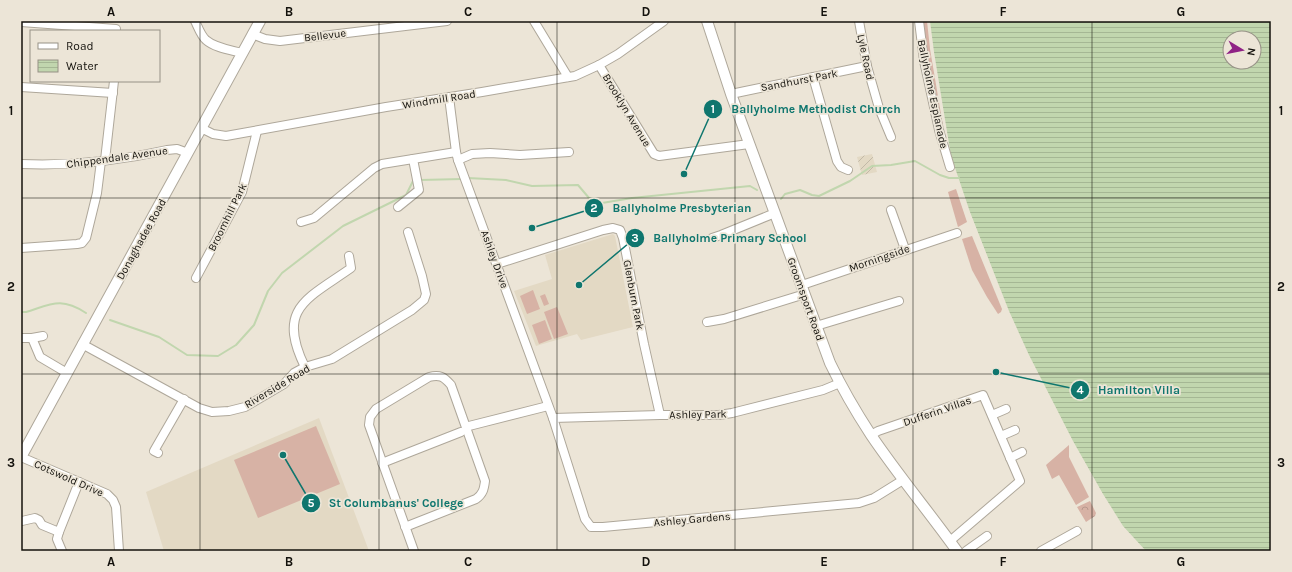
<svg xmlns="http://www.w3.org/2000/svg" width="1292" height="572" font-family="Karla,sans-serif">
  <defs>
    <pattern id="industrial-furrows" width="10" height="10" patternUnits="userSpaceOnUse"><rect width="10" height="10" fill="#e3d9c4"/><path d="M-1 1l2-2M0 10L10 0M9 11l2-2" fill="none" stroke="#c2b9a7"/></pattern>
    <pattern id="park-crowns" width="20" height="18" patternUnits="userSpaceOnUse"><rect width="20" height="18" fill="#d7b2a5"/><path d="M2 6a3 3 0 1 1 6 0M12 15a3 3 0 1 1 6 0" fill="none" stroke="#b8988d"/></pattern>
    <pattern id="water-rules" width="6" height="5" patternUnits="userSpaceOnUse"><rect width="6" height="5" fill="#c1d6ae"/><path d="M0 2.5h6" fill="none" stroke="#a5b794"/></pattern>
  </defs>
  <rect width="100%" height="100%" fill="#ece5d7"/>
  <g fill="#e3d9c4">
    <path d="M613,234L615,236L633,327L581,340L577,334L536,346L514,291L552,279L545,255Z"/>
    <path d="M319,418L369,551H164L146,492Z"/>
  </g>
  <path fill="url(#industrial-furrows)" d="M872,154L877,172L862,175L857,157Z"/>
  <g fill="#d7b2a5">
    <path d="M922,21H927L930,49L945,138L926,57Z"/>
    <path d="M956,189L967,222L958,227L948,192Z"/>
    <path d="M972,236L1002,309L1001,312L998,314L987,297L972,270L962,239Z"/>
    <path d="M533,290L540,309L527,314L520,296Z"/>
    <path d="M545,294L549,304L544,306L540,296Z"/>
    <path d="M557,307L568,334L554,339L544,312Z"/>
    <path d="M545,320L552,339L539,344L532,325Z"/>
    <path d="M316,426L340,484L258,518L234,460Z"/>
    <path d="M1069,445V457L1089,497L1076,505L1059,475L1052,479L1046,465Z"/>
  </g>
  <path fill="url(#park-crowns)" d="M1090,501L1096,513L1095,516L1086,522L1077,507Z"/>
  <path fill="url(#water-rules)" fill-rule="evenodd" d="M930,21H1271V551H1146L1123,526L1103,494L1073,441L1029,355L1009,311L970,212L951,156L934,52ZM1230,38H1254V62H1230Z"/>
  <g fill="none" stroke-linecap="round" stroke-linejoin="round">
    <g stroke="#c1d6ae" stroke-width="2">
      <path d="M468,178L506,180L532,186L578,185L589,198L602,203L632,198L750,186L757,190"/>
      <path d="M420,180L462,179"/>
      <path d="M781,199L785,194L800,190L812,195L819,196L850,181L872,166L891,165L915,161L940,175L949,178H959"/>
      <path d="M21,312H26C52,304 61,297 86,313"/>
      <path d="M110,320L159,337L187,355L218,356L236,345L254,325L268,291L282,273L343,226L406,195L413,181H416"/>
    </g>
    <g stroke="#aea79a" stroke-width="10">
      <g id="minor">
        <path d="M195,21C198,27 201,36 206,40C215,48 231,50 242,53"/>
        <path d="M534,21L568,77"/>
        <path d="M859,21L867,66L879,108L891,137"/>
        <path d="M919,21L924,61L939,130L950,167"/>
        <path d="M21,22L116,29"/>
        <path d="M252,34L265,39L280,41L447,21"/>
        <path d="M599,65L654,154L659,156L749,144"/>
        <path d="M813,77L837,161L841,167L848,170"/>
        <path d="M21,87L113,93"/>
        <path d="M731,94L867,66"/>
        <path d="M449,97L456,152L458,160L553,418L585,519L591,527H603L859,503L874,498L903,480"/>
        <path d="M201,128L213,134L226,136L386,107L482,92L575,76L599,65L618,54L664,21"/>
        <path d="M105,160L114,81"/>
        <path d="M458,160L472,154L490,153L520,155L569,152"/>
        <path d="M21,164C70,166 119,161 167,150L177,149L188,153"/>
        <path d="M398,207L419,190L413,159"/>
        <path d="M891,210L905,249"/>
        <path d="M301,222L314,218L374,168L382,164L456,152"/>
        <path d="M712,238L721,235L775,213"/>
        <path d="M21,248L77,244L82,243L86,238L97,193L101,161"/>
        <path d="M497,264L603,230L613,228L620,230L623,238L644,344L660,415"/>
        <path d="M196,278L242,192L257,131"/>
        <path d="M802,285L957,233"/>
        <path d="M707,322L724,319L805,294"/>
        <path d="M816,326L899,301"/>
        <path d="M21,338H32L40,357L67,373"/>
        <path d="M32,338L43,336"/>
        <path d="M82,344L199,408L212,412L229,411L245,407L284,384L294,373L305,367L332,359L412,310L424,300L426,294L422,276L408,232"/>
        <path d="M305,367C276,308 307,299 351,268L349,256"/>
        <path d="M992,415L1006,409"/>
        <path d="M553,418L660,415H719L732,413L823,390L840,383"/>
        <path d="M467,428L469,426L548,406"/>
        <path d="M871,435L878,431L983,395L1020,481L950,541"/>
        <path d="M1001,436L1015,430"/>
        <path d="M158,453L154,451L184,399"/>
        <path d="M21,457L107,494L113,500L116,507L119,551"/>
        <path d="M1010,458L1022,452"/>
        <path d="M382,463L461,432"/>
        <path d="M22,521L35,518L39,520L42,525L59,532"/>
        <path d="M405,527L476,499C483,494 484,489 485,481L451,385C444,377 440,374 429,377L376,409L370,417L369,425L414,551"/>
        <path d="M62,551L57,539L59,532L79,482"/>
        <path d="M966,551L987,536"/>
        <path d="M1041,551L1077,531"/>
      </g>
    </g>
    <g stroke="#aea79a" stroke-width="12">
      <g id="major">
        <path d="M707,21L731,94L830,363C842,388 856,412 871,435C898,475 929,512 957,551"/>
        <path d="M21,457L260,21"/>
      </g>
    </g>
    <use href="#minor" stroke="#fff" stroke-width="8"/>
    <use href="#major" stroke="#fff" stroke-width="10"/>
  </g>
  <path fill="none" stroke="#14120d" stroke-width="1" stroke-opacity="0.55" d="M200,21V551M379,21V551M557,21V551M735,21V551M913,21V551M1092,21V551M21,198H1271M21,374H1271"/>
  <g text-anchor="middle" stroke-width="3.5" stroke-linejoin="round" paint-order="stroke">
    <g font-size="11" fill="#14120d" stroke="#ece5d7">
      <text transform="translate(325 35) rotate(-7)" y="4">Bellevue</text>
      <text transform="translate(866 57) rotate(78)" y="4">Lyle Road</text>
      <text transform="translate(799 80) rotate(-11)" y="4">Sandhurst Park</text>
      <text transform="translate(933 94) rotate(78)" y="4">Ballyholme Esplanade</text>
      <text transform="translate(439 99) rotate(-9)" y="4">Windmill Road</text>
      <text transform="translate(627 110) rotate(59)" y="4">Brooklyn Avenue</text>
      <text transform="translate(117 157) rotate(-8)" y="4">Chippendale Avenue</text>
      <text transform="translate(227 217) rotate(-64)" y="4">Broomhill Park</text>
      <text transform="translate(141 239) rotate(-61)" y="4">Donaghadee Road</text>
      <text transform="translate(879 258) rotate(-19)" y="4">Morningside</text>
      <text transform="translate(495 259) rotate(70)" y="4">Ashley Drive</text>
      <text transform="translate(634 295) rotate(79)" y="4">Glenburn Park</text>
      <text transform="translate(806 299) rotate(70)" y="4">Groomsport Road</text>
      <text transform="translate(277 386) rotate(-31)" y="4">Riverside Road</text>
      <text transform="translate(937 411) rotate(-19)" y="4">Dufferin Villas</text>
      <text transform="translate(698 414) rotate(-1)" y="4">Ashley Park</text>
      <text transform="translate(69 478) rotate(24)" y="4">Cotswold Drive</text>
      <text transform="translate(692 519) rotate(-5)" y="4">Ashley Gardens</text>
    </g>
  </g>
  <path fill="none" stroke="#0f766e" stroke-width="1.5" d="M684 174L713 109M532 228L594 208M579 285L635 238M996 372L1080 390M283 455L311 503"/>
  <g fill="#0f766e" stroke="#ece5d7" stroke-width="1.5">
    <circle cx="684" cy="174" r="4"/>
    <circle cx="532" cy="228" r="4"/>
    <circle cx="579" cy="285" r="4"/>
    <circle cx="996" cy="372" r="4"/>
    <circle cx="283" cy="455" r="4"/>
    <circle cx="713" cy="109" r="10"/>
    <circle cx="594" cy="208" r="10"/>
    <circle cx="635" cy="238" r="10"/>
    <circle cx="1080" cy="390" r="10"/>
    <circle cx="311" cy="503" r="10"/>
  </g>
  <g font-size="12" text-anchor="middle" font-weight="bold" fill="#fff">
    <text x="713" y="113">1</text>
    <text x="594" y="212">2</text>
    <text x="635" y="242">3</text>
    <text x="1080" y="394">4</text>
    <text x="311" y="507">5</text>
  </g>
  <g font-size="12" text-anchor="middle" font-weight="bold" fill="#0f766e" stroke="#ece5d7" stroke-width="3.5" stroke-linejoin="round" paint-order="stroke">
    <text x="816" y="113">Ballyholme Methodist Church</text>
    <text x="682" y="212">Ballyholme Presbyterian</text>
    <text x="730" y="242">Ballyholme Primary School</text>
    <text x="1139" y="394">Hamilton Villa</text>
    <text x="396" y="507">St Columbanus' College</text>
  </g>
  <rect width="1292" height="572" fill="none" stroke="#ece5d7" stroke-width="44"/>
  <rect x="30" y="30" width="130" height="52" fill="#ece5d7" stroke="#969186"/>
  <rect x="38" y="43" width="20" height="6" fill="#ffffff" stroke="#969186"/>
  <text x="66" y="50" font-size="12" fill="#14120d">Road</text>
  <rect x="38" y="60" width="20" height="12" fill="url(#water-rules)" stroke="#969186"/>
  <text x="66" y="70" font-size="12" fill="#14120d">Water</text>
  <g transform="translate(1242 50) rotate(100)"><circle r="19" fill="#ece5d7" stroke="#969186"/>
  <path d="M0-3L7 15L0 10L-7 15Z" fill="#8f2285"/>
  <text y="-6" font-size="11" font-weight="bold" text-anchor="middle" fill="#14120d">N</text>
  </g>
  <rect x="22" y="22" width="1248" height="528" fill="none" stroke="#14120d" stroke-width="1.5"/>
  <g font-size="13" text-anchor="middle" font-weight="bold" fill="#14120d">
    <text x="111" y="16">A</text>
    <text x="289" y="16">B</text>
    <text x="468" y="16">C</text>
    <text x="646" y="16">D</text>
    <text x="824" y="16">E</text>
    <text x="1003" y="16">F</text>
    <text x="1181" y="16">G</text>
    <text x="11" y="115">1</text>
    <text x="1281" y="115">1</text>
    <text x="11" y="291">2</text>
    <text x="1281" y="291">2</text>
    <text x="11" y="467">3</text>
    <text x="1281" y="467">3</text>
    <text x="111" y="566">A</text>
    <text x="289" y="566">B</text>
    <text x="468" y="566">C</text>
    <text x="646" y="566">D</text>
    <text x="824" y="566">E</text>
    <text x="1003" y="566">F</text>
    <text x="1181" y="566">G</text>
  </g>
</svg>
